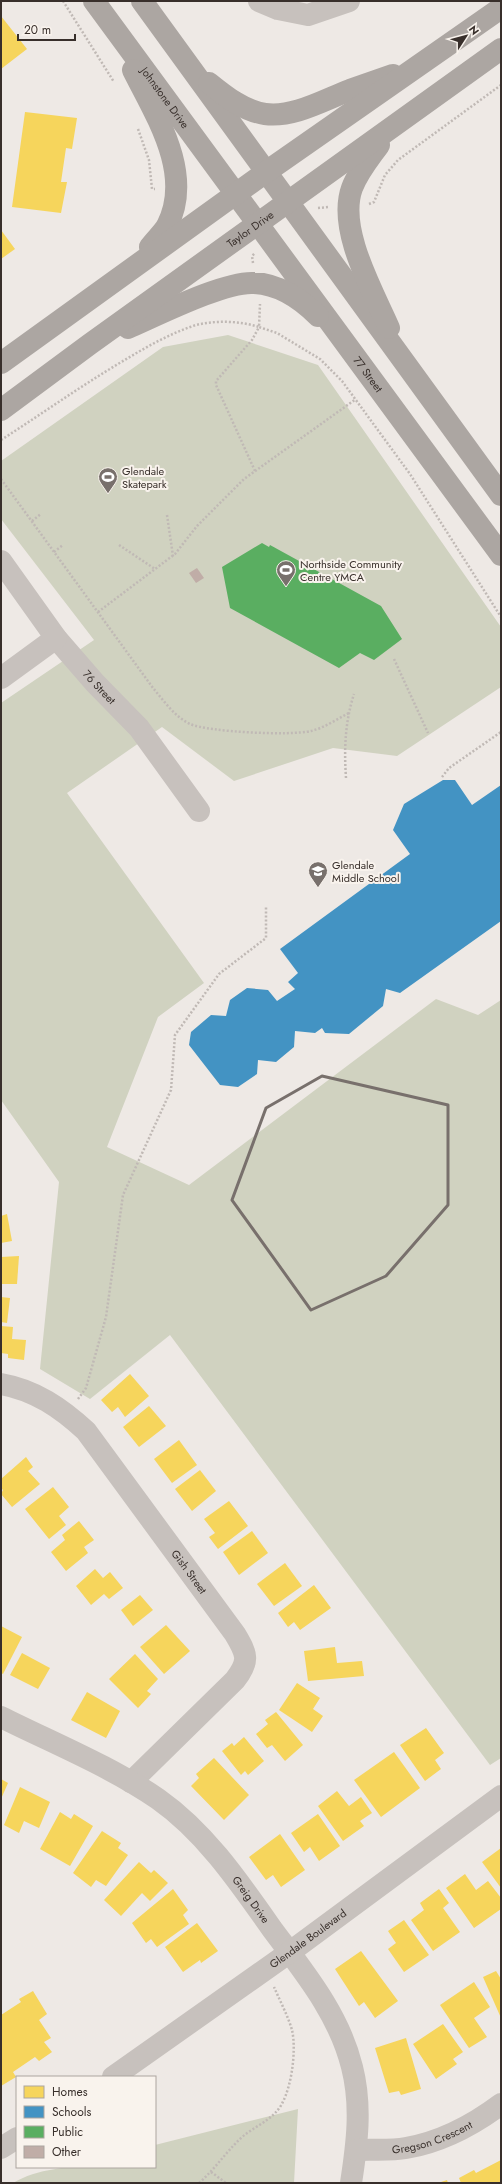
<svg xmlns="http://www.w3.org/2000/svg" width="502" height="2184" font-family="Jost,sans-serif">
  <rect width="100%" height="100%" fill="#eee9e5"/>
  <g fill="#d0d2c0">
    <path d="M228,335L318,365L501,627V687L397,756L333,748L234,781L162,727L67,793L204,983L158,1017L107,1147L189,1185L436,999L478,1015L501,1000V1758L490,1765L170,1335L90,1399L40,1369L59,1182L1,1100V703L94,640L1,519V461L163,347Z"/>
    <path d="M298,2109L294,2183H13C52,2160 111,2167 155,2167V2145Z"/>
  </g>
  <g fill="#f6d55c">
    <path d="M1,16L27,49L1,69Z"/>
    <path d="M25,112L77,118L72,149L66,148L61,182H67L61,213L12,207Z"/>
    <path d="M1,230L15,249L1,259Z"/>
    <path d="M7,1214L12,1241L1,1243V1216Z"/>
    <path d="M19,1256L17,1284H1V1257Z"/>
    <path d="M1,1297L10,1298L7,1323L1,1322Z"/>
    <path d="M1,1326L13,1327L12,1339L26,1340L24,1360L8,1358V1354L1,1353Z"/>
    <path d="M130,1374L149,1396L125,1417L118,1407L112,1412L101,1400Z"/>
    <path d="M149,1406L166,1426L139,1447L123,1427Z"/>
    <path d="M179,1440L197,1465L172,1483L154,1459Z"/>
    <path d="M26,1457L33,1467L28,1471L40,1484L12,1507L1,1494L3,1490L1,1488V1479Z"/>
    <path d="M200,1470L216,1491L192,1511L175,1489Z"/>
    <path d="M53,1487L69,1507L59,1516L66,1525L49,1539L25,1509Z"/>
    <path d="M229,1501L248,1526L218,1549L209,1537L215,1533L204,1519Z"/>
    <path d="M79,1521L94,1540L84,1547L88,1553L66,1571L51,1552L65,1540L62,1535Z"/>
    <path d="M252,1531L268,1553L239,1575L223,1552Z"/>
    <path d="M285,1563L302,1586L274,1606L257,1584Z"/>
    <path d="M95,1569L103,1578L110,1572L123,1588L109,1599L104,1594L91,1605L76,1586Z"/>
    <path d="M314,1585L331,1608L300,1630L294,1622L288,1627L278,1613Z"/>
    <path d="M140,1595L153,1610L133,1626L121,1610Z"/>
    <path d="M166,1625L190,1651L164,1674L140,1647Z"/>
    <path d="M1,1626L22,1637L3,1674L1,1673Z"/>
    <path d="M335,1647L337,1663L362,1661L364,1676L308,1681L304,1651Z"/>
    <path d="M22,1653L50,1668L38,1689L10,1675Z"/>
    <path d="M135,1654L158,1679L147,1691L151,1694L138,1708L109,1679Z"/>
    <path d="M297,1683L320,1698L313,1709L323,1716L312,1732L279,1710Z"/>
    <path d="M87,1692L120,1711L106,1738L71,1720Z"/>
    <path d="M276,1712L303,1745L285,1761L272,1745L267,1748L256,1734L268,1724L265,1720Z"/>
    <path d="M426,1728L444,1753L435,1760L441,1769L425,1781L400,1745Z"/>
    <path d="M244,1737L264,1761L248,1775L245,1771L241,1775L222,1751L232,1743L234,1746Z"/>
    <path d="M394,1752L420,1788L381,1817L354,1780Z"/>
    <path d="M214,1758L249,1795L224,1820L191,1786L199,1778L196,1774Z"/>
    <path d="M1,1779L8,1783L1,1799Z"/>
    <path d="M20,1787L50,1802L39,1828L24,1821L19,1833L4,1825Z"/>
    <path d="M337,1791L349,1806L361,1797L372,1813L360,1821L364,1826L343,1841L318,1806Z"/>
    <path d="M60,1812L71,1819L74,1814L93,1826L70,1866L40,1849Z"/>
    <path d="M318,1814L340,1846L319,1861L310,1847L304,1852L291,1833Z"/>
    <path d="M102,1831L121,1843L118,1848L128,1855L106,1886L96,1880L91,1887L73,1873Z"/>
    <path d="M280,1834L305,1870L281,1887L273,1875L266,1880L249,1857Z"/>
    <path d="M501,1848V1888L482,1862Z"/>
    <path d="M139,1862L151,1873L154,1870L168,1883L150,1901L142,1893L121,1916L104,1900Z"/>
    <path d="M465,1874L476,1890L488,1881L501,1898V1909L474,1928L446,1888Z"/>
    <path d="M173,1889L188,1910L183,1915L189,1924L157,1947L151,1939L146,1943L132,1923Z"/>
    <path d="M439,1889L449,1903L443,1908L460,1932L433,1951L411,1920L424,1910L420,1903Z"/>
    <path d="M404,1920L429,1955L404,1972L388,1949L396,1943L388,1931Z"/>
    <path d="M197,1923L218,1951L201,1963L200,1960L183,1972L165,1947Z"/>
    <path d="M361,1951L398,2001L375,2018L364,2002L359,2006L335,1969Z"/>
    <path d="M496,1971L501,1979V2018L483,1977Z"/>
    <path d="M474,1982L490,2007L474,2018L487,2037L469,2048L440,2005Z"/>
    <path d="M33,1991L47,2014L39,2020L51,2038L44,2042L52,2052L39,2061L35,2057L13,2072L16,2077L1,2086V2015L21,2002L19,1999Z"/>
    <path d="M443,2024L463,2052L453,2059L457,2064L436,2079L413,2044Z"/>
    <path d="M406,2038L421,2089L401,2095L399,2091L389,2093L375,2048Z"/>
    <path d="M501,2160V2183H461L459,2178L474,2170L476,2173Z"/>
    <path d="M447,2180L448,2183H438Z"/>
  </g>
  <path fill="#4393c3" d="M443,780H455L472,805L501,785V921L400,993L386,989L383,1006L349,1034L325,1033L322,1028L315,1033L295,1031L294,1047L276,1062L258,1060L257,1074L238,1087L220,1085L189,1045L191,1032L211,1015L226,1016L230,1000L247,988L268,990L277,1001L295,989L288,982L298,973L280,949L410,854L393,830L404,804Z"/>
  <path fill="#5aae61" d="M262,543L269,547L270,545L381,606L402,639L374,660L360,653L339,668L230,608L222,567Z"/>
  <path fill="#c0ada7" d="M197,568L204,578L196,583L189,573Z"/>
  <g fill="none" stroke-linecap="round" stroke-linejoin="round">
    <g stroke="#c0b9b5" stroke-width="2.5" stroke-dasharray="2 2" stroke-linecap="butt">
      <path d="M63,1L114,82"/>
      <path d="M138,129L149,160L152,189H155"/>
      <path d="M369,204L374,202L385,175L398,160L501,85"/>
      <path d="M318,208L329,207"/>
      <path d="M253,263L252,256L255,253"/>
      <path d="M1,440C40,415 78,388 118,364C143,349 168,334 196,325C217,320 240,321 259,327L260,304"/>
      <path d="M255,471L216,385V381L252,340L259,327L277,333L320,359L342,381L410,474L501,617"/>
      <path d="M1,479L153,688C164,701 175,717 190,724C208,732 291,736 311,731C324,728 337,719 349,713"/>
      <path d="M167,515L173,556"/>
      <path d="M32,521L41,514"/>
      <path d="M119,545L155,569"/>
      <path d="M54,552L63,545"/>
      <path d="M98,612L175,554L197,526L244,479L356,399"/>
      <path d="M394,659L428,733"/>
      <path d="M442,777L449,768L501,732"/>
      <path d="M346,778C344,749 345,722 354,694"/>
      <path d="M78,1399L86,1388L106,1317L123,1195L171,1090L175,1035L219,974L266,938V907"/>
      <path d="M211,2172L226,2183"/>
      <path d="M199,2183C215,2169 226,2152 241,2138C252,2128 266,2123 276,2112C291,2097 297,2051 292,2030C288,2016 280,2001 274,1987"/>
    </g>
    <g stroke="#c7c1bd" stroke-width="22">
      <path d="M259,1L278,9L308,15L349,1"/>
      <path id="s1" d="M1,561L56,638L95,683L139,728L199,811"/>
      <path d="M1,678L56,638"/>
      <path id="s2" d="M1,1384C35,1390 61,1408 86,1431L235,1634C247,1654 250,1661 235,1680L131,1782"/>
      <path id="s3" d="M1,1717C53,1743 110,1766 158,1799C205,1832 239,1882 272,1929C304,1972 339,2014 352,2067C362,2106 357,2144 351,2183"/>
      <path id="s4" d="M113,2077L290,1952L501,1796"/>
      <path d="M1,2148L17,2138"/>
      <path id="s5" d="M356,2150C372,2149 390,2151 406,2148C441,2142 473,2125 501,2104"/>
    </g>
    <g stroke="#aca6a2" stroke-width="22">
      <path id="s6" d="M94,1L501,555"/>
      <path d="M142,1L501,495"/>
      <path d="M133,70C156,116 194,174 167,226C163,233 155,240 150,247"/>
      <path d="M209,83C225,96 244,111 265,114C293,118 324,100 350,90C364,85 379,80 393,75"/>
      <path d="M379,145C369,159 358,172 352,188C337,229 373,291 389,328"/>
      <path d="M128,328C158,315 225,281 254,283C278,284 301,299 318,316"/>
      <path d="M1,363L266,172L501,8"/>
      <path id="s7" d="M1,410L90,344L501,49"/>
    </g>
  </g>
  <path fill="none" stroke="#78706c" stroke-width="3" stroke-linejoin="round" d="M322,1076L448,1105V1205L386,1276L311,1310L232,1200L266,1108Z"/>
  <defs>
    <g id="stadium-pin" transform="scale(1)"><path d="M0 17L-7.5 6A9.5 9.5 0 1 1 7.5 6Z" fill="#78706c" stroke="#f9f3ed"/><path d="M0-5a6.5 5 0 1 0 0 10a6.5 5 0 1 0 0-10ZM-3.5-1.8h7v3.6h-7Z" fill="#fff"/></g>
    <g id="school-pin" transform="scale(1)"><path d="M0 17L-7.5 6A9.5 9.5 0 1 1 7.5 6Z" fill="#78706c" stroke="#f9f3ed"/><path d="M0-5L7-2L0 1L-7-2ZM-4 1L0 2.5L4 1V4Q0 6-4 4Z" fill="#fff"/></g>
  </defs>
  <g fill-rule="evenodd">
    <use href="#stadium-pin" x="108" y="477"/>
    <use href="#stadium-pin" x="286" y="570"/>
    <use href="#school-pin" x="318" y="871"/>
  </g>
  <g text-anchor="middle" stroke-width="4" stroke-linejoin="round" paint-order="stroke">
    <g font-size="11" fill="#382f2b" stroke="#f9f3ed">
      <text dy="4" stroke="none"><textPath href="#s6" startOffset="120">Johnstone Drive</textPath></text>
      <text dy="4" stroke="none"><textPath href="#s7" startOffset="308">Taylor Drive</textPath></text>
      <text dy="4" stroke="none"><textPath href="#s6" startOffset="463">77 Street</textPath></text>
      <text dy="4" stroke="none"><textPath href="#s1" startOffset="160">76 Street</textPath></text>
      <text dy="4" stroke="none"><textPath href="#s2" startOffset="273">Gish Street</textPath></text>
      <text dy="4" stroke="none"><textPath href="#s3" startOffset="315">Greig Drive</textPath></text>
      <text dy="4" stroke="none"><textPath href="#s4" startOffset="239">Glendale Boulevard</textPath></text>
      <text dy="4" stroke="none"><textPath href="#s5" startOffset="78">Gregson Crescent</textPath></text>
    </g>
    <g font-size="11" fill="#382f2b" stroke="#f9f3ed" text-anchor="start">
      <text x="122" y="475">Glendale<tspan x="122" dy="13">Skatepark</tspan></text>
      <text x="300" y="568">Northside Community<tspan x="300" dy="13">Centre YMCA</tspan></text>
      <text x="332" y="869">Glendale<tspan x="332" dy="13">Middle School</tspan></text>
    </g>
  </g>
  <rect width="502" height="2184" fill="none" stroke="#382f2b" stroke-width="4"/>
  <rect x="16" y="2076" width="140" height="92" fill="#f9f3ed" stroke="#aca59f"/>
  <rect x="24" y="2086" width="20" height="12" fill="#f6d55c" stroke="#aca59f"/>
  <text x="52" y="2096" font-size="12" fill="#382f2b">Homes</text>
  <rect x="24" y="2106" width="20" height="12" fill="#4393c3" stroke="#aca59f"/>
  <text x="52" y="2116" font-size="12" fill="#382f2b">Schools</text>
  <rect x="24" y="2126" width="20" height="12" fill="#5aae61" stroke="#aca59f"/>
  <text x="52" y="2136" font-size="12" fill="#382f2b">Public</text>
  <rect x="24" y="2146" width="20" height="12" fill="#c0ada7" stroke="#aca59f"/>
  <text x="52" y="2156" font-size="12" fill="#382f2b">Other</text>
  <g transform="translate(466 36) rotate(54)" stroke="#f9f3ed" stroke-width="3" paint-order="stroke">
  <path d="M0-3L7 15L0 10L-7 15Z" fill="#382f2b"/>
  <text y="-6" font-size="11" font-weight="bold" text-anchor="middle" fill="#382f2b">N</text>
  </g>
  <path d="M18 34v6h57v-6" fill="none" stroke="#382f2b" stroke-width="2"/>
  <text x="24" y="34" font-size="12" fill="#382f2b" stroke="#f9f3ed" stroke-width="3" paint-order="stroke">20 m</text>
</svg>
